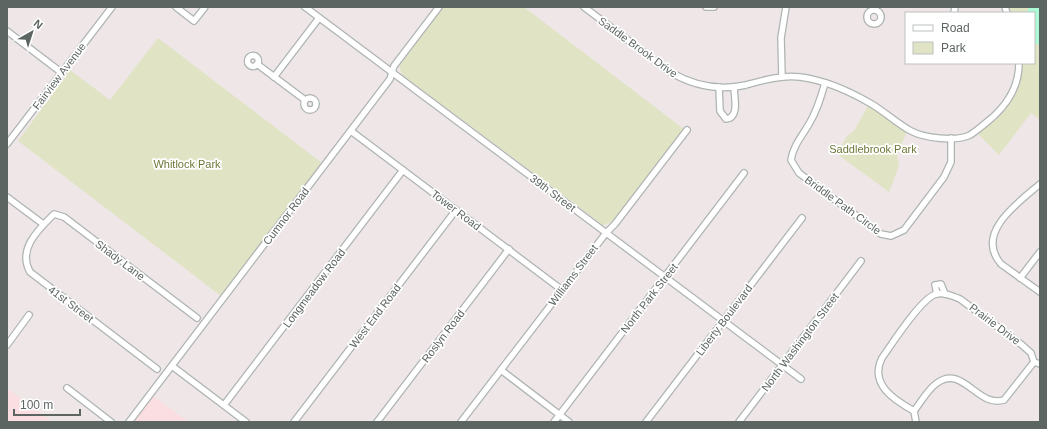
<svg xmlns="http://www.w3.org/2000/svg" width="1047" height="429" font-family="Arial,sans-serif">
  <rect width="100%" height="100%" fill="#eee6e7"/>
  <g fill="#fbdee1">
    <path d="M7,388L27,403L52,422H7Z"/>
    <path d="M150,394L189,422H129Z"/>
  </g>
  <g fill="#e0e4c4">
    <path d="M443,7H524L685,130L615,221L603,225L402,75L399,65Z"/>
    <path d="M1012,7H1040V120L1031,113L999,155L976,132C1001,114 1020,96 1022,63H1034V13H1011L1010,8Z"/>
    <path d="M158,38L322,163L221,296L18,141L70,70L110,100Z"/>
    <path d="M869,104L907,131L897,155L899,166L889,192L837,154L847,136L854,131Z"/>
  </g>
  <path fill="#acf8d7" d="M1029,7H1040L1039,45L1035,43L1034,13H1027Z"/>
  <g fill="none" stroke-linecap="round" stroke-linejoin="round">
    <g stroke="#aeb4b3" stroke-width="8">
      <g id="minor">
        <path d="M176,7L194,21L205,7"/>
        <path d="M305,7L801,379"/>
        <path d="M584,7L670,72C694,86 719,91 746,85C764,80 781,75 800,77C823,80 847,90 868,102C883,110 896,123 911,131C924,138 956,142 970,135C978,130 987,122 994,116C1009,102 1019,84 1019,63"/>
        <path d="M706,7H714"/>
        <path d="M1005,7L1007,13"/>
        <circle cx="874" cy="17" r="7"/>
        <path d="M954,13L955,7"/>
        <path d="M7,31L62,73"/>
        <circle cx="253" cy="61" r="5.5"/>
        <path d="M257,64L305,100"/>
        <path d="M274,77L319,18"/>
        <path d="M782,77L781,38L786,7"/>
        <path d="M825,83C821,97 817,111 809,124C802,136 793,146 791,160L799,173L881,234L891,236L904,230L944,177L951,162V138"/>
        <path d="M719,87L720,111L726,119C740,118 734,96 734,87"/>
        <circle cx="310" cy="104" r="6"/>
        <path d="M351,131L562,290"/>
        <path d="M7,144L112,7"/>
        <path d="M1040,184C1019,202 974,233 1001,264L1040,292"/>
        <path d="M7,197L43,224"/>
        <path d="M1020,278L1040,252"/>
        <path d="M937,294L935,285L941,284L945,294"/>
        <path d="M7,345L29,315"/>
        <path d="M172,366L246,422"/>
        <path d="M157,369L30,272C17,249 39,229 54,214L64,217L197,318"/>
        <path d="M501,370L569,422"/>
        <path d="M67,388L111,422"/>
        <path d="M224,405L403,170"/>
        <path d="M914,411C921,402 928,389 937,383C963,364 977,408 1004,400L1034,362"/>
        <path d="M129,422L390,79L394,66L439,7"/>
        <path d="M294,422L456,210"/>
        <path d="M377,422L509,249"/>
        <path d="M461,422L606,233L615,224L687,130"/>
        <path d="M554,422L744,173"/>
        <path d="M646,422L802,218"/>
        <path d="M739,422L861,261"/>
        <path d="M916,422L914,411C894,400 869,384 882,358C892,344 921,298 936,294C944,292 953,296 960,299L1022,345L1031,353L1034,362L1040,364"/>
      </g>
    </g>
    <use href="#minor" stroke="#fff" stroke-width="5.5"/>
  </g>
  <g text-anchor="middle" stroke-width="3.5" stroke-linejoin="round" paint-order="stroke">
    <g font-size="11" fill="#5d6562" stroke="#fff">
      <text transform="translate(638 47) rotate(36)" y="4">Saddle Brook Drive</text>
      <text transform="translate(59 76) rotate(-53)" y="4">Fairview Avenue</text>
      <text transform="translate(553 193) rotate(37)" y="4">39th Street</text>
      <text transform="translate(843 205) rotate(36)" y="4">Briddle Path Circle</text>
      <text transform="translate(456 210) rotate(37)" y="4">Tower Road</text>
      <text transform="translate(286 216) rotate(-53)" y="4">Cumnor Road</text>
      <text transform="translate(120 260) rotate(37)" y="4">Shady Lane</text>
      <text transform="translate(573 275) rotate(-53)" y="4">Williams Street</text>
      <text transform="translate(314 288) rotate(-53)" y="4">Longmeadow Road</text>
      <text transform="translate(649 298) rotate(-52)" y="4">North Park Street</text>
      <text transform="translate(71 304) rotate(37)" y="4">41st Street</text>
      <text transform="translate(375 316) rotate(-53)" y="4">West End Road</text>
      <text transform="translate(724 320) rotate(-53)" y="4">Liberty Boulevard</text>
      <text transform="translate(995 324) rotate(37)" y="4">Prairie Drive</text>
      <text transform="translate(443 336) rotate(-53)" y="4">Roslyn Road</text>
      <text transform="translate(800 342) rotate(-53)" y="4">North Washington Street</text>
    </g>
    <g font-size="11" fill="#6e7839" stroke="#fff">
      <text x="873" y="153">Saddlebrook Park</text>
      <text x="187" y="168">Whitlock Park</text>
    </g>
  </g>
  <rect width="1047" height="429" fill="none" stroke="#5d6562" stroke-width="16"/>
  <rect x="905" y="12" width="130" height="52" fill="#ffffff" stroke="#bec1c0"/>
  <rect x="913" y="25" width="20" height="6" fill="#ffffff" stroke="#bec1c0"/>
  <text x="941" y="32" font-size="12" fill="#5d6562">Road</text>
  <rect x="913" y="42" width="20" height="12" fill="#e0e4c4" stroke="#bec1c0"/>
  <text x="941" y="52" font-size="12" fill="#5d6562">Park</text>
  <g transform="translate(32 32) rotate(39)" stroke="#ffffff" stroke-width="3" paint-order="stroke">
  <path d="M0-3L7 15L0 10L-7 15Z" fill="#5d6562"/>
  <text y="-6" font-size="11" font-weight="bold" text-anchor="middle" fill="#5d6562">N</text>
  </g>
  <path d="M14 409v6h66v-6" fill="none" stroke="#5d6562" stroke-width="2"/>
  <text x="20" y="409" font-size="12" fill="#5d6562" stroke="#ffffff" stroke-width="3" paint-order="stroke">100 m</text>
</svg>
